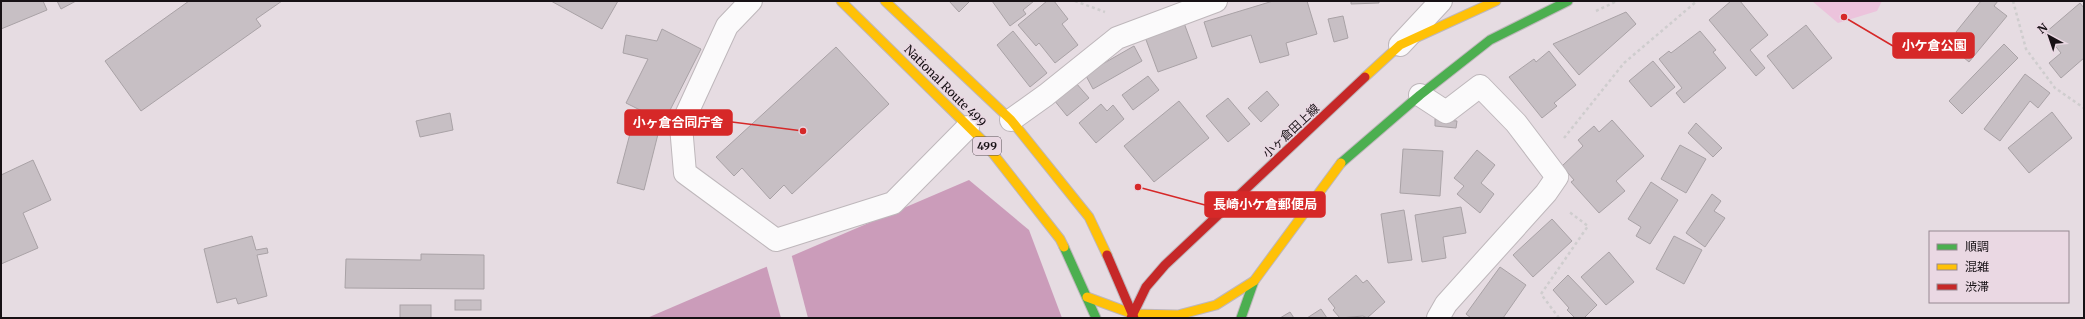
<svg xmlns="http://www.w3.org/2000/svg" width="2085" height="319" font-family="Merriweather,'Noto Sans JP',serif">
  <rect width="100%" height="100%" fill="#e6dce2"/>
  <path fill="#ecc3dc" d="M1812,1H1882L1877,11L1838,23Z"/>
  <path fill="#cb9cba" d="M969,180L1029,230L1062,318H647Z"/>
  <path fill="#e6dce2" d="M791,253L808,318H781L766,264Z"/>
  <g fill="#c7bfc4" stroke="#a9a2a6">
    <path d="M1,1H43L47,10L1,29Z"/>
    <path d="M57,1H76L61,9Z"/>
    <path d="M189,1H282L256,19L261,26L141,111L105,61Z"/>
    <path d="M551,1H618L602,29Z"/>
    <path d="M949,1H970L959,12Z"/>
    <path d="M992,1H1034L1023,10L1026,14L1010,26Z"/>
    <path d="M1047,1H1054L1068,19L1062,24L1078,45L1055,63L1039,43L1036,46L1018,25Z"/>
    <path d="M1273,1H1307L1317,34L1286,43L1289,55L1260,63L1251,35L1212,47L1204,22Z"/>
    <path d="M1351,1H1379V3L1351,4Z"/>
    <path d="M1731,1H1740L1768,35L1750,50L1765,68L1756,76L1709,20Z"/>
    <path d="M1981,1H1998L1994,6L2007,16L1969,62L1957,52L1966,40L1956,32Z"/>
    <path d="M2080,3L2084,8V58L2061,78L2049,63L2061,53L2045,33Z"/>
    <path d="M1626,12L1636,24L1579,75L1553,44Z"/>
    <path d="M1343,16L1348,38L1334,42L1328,19Z"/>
    <path d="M1184,23L1197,58L1158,72L1145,37Z"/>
    <path d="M1806,25L1832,58L1793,89L1767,56Z"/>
    <path d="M662,29L701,49L664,122L626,103L648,59L623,53L626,35L657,41Z"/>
    <path d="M1013,31L1047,73L1030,87L997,45Z"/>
    <path d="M1700,31L1716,50L1713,52L1726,68L1684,103L1676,93L1682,88L1659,59L1669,51L1671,53Z"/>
    <path d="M2004,44L2018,58L1962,114L1949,101Z"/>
    <path d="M1134,46L1142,61L1093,89L1085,74Z"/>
    <path d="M836,47L889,104L792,194L784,185L770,199L742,168L734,176L716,157Z"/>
    <path d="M1549,51L1576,85L1554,103L1557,106L1542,118L1509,77L1534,59L1536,62Z"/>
    <path d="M1653,61L1675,87L1651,107L1629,81Z"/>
    <path d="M2025,74L2050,93L2038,108L2030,101L2000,141L1984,129Z"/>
    <path d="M1148,76L1159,90L1133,110L1122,95Z"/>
    <path d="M1076,83L1089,98L1067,116L1054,100Z"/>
    <path d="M1267,91L1279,105L1261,122L1248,108Z"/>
    <path d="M1228,98L1250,124L1228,142L1206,116Z"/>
    <path d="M1179,101L1209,138L1154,182L1124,146Z"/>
    <path d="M1101,104L1107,111L1113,105L1124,119L1096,143L1079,123Z"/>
    <path d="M2052,112L2072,138L2029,173L2008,148Z"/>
    <path d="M450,113L453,130L420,137L416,121Z"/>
    <path d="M1435,119L1457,121L1456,128L1435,126Z"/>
    <path d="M1612,120L1644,156L1616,181L1625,191L1599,213L1571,182L1574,180L1562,166L1583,146L1578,140L1594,126L1599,132Z"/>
    <path d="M1696,123L1722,148L1713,157L1688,133Z"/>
    <path d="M632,126L658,134L644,190L617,183Z"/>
    <path d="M1680,145L1706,159L1686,193L1661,179Z"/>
    <path d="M1403,149L1443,151L1440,196L1400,193Z"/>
    <path d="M1477,150L1495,165L1481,183L1494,194L1480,213L1457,194L1464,186L1454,178Z"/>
    <path d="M33,160L51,200L23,213L38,248L1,264V175Z"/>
    <path d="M1651,182L1678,200L1650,244L1636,236L1641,227L1628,219Z"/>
    <path d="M1712,194L1721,201L1714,211L1725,218L1705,247L1686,233Z"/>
    <path d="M1461,207L1466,233L1443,237L1446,258L1422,262L1415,215Z"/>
    <path d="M1404,210L1412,260L1388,263L1381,214Z"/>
    <path d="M1552,219L1572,241L1533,277L1513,255Z"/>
    <path d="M252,236L256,250L267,248L268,253L257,255L267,296L238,304L236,298L217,303L204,249Z"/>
    <path d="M1674,236L1702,250L1684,284L1656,269Z"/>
    <path d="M1609,252L1634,282L1606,305L1581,277Z"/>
    <path d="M421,254L484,255V289L345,288L346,259L421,260Z"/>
    <path d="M1500,267L1526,285L1503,318H1471L1466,314Z"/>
    <path d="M1356,275L1363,283L1367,280L1385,302L1367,318L1363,316L1340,318L1333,310L1335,308L1328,299Z"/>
    <path d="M1568,275L1597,305L1584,318H1575L1567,310L1569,308L1553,290Z"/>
    <rect x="455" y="300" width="26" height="10"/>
    <rect x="400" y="305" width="31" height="13"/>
    <path d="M1321,309L1327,318H1307Z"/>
    <path d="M1290,312L1294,318H1280Z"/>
  </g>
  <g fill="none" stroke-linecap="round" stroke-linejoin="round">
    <g stroke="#beb7bb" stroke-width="24">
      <g id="street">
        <path d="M751,1L727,26L681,126L685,173L776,240L893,203L968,127"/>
        <path d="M1400,45L1441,1"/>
        <path d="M1420,95L1446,112L1480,86L1516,123L1557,177L1546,193L1446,304L1438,318"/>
        <path d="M1011,120L1046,95L1117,38L1216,1"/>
      </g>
    </g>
    <g stroke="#beb7bb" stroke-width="11">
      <g id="fast">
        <path d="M1341,163L1420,95L1490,40L1568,1"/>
        <path d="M1064,247L1096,318"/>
        <path d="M1241,318L1254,281"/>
      </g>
    </g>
    <g stroke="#beb7bb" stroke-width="11">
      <g id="slow">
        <path d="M841,1L984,142L1060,239L1064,247"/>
        <path d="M885,1L1011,120L1089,217L1107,255"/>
        <path d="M1365,77L1400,45L1496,1"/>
        <path d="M1087,297L1133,314L1178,315L1216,305L1254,281L1341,163"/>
      </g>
    </g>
    <g stroke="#beb7bb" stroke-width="11">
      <g id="jam">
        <path d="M1107,255L1134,318"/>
        <path d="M1131,318L1146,287L1165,265L1365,77"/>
      </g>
    </g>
    <g stroke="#cfcdce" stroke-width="2.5" stroke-dasharray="3 3" stroke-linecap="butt">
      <path d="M1075,1L1105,12"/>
      <path d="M2013,1L2026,49L2055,88L2084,108"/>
      <path d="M1596,11L1617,1"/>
      <path d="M1564,138L1624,63L1697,1"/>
      <path d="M1559,318L1541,294L1588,226L1568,211"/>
    </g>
    <use href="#street" stroke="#fbfafb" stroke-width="22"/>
    <use href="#fast" stroke="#4caf50" stroke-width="9"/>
    <use href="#slow" stroke="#ffc107" stroke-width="9"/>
    <use href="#jam" stroke="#c62828" stroke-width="9"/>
  </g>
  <g text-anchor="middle" stroke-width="3" stroke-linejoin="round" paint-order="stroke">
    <rect fill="#ead8e3" stroke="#564d53" stroke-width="1" x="973" y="137" width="28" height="18" rx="3"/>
    <g font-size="11" font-weight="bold" fill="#171115">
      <text x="987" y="150">499</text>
    </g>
    <g font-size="12" fill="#171115" stroke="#ead8e3">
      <text transform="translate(945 86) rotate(45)" y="4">National Route 499</text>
      <text transform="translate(1291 131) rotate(-43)" y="4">小ヶ倉田上線</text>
    </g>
  </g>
  <path fill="none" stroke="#d62828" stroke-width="1.5" d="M1844 17L1893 46M803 131L732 122M1138 187L1205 205"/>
  <g fill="#d62828" stroke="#ead8e3" stroke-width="1.5">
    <circle cx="1844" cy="17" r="4"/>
    <circle cx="803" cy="131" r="4"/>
    <circle cx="1138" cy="187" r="4"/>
  </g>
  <g fill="#d62828" stroke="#d62828" stroke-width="1.5">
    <rect x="1893" y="33" width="81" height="25" rx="4"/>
    <rect x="625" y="110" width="107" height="25" rx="4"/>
    <rect x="1205" y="192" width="120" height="25" rx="4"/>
  </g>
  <g font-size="13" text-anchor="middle" font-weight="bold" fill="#fff">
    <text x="1934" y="50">小ケ倉公園</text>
    <text x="678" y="127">小ヶ倉合同庁舎</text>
    <text x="1265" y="209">長崎小ケ倉郵便局</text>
  </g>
  <rect width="2085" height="319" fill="none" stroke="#171115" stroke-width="4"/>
  <rect x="1929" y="231" width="140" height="72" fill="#ead8e3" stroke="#968891"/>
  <rect x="1937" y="244" width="20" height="6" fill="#4caf50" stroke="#968891"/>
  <text x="1965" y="251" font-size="12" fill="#171115">順調</text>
  <rect x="1937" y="264" width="20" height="6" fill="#ffc107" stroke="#968891"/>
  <text x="1965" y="271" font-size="12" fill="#171115">混雑</text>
  <rect x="1937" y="284" width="20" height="6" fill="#c62828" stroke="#968891"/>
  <text x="1965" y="291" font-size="12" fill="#171115">渋滞</text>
  <g transform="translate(2049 36) rotate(320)" stroke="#ead8e3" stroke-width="3" paint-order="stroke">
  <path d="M0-3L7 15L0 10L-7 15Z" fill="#171115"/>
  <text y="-6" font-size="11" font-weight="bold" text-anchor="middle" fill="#171115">N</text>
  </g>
</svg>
